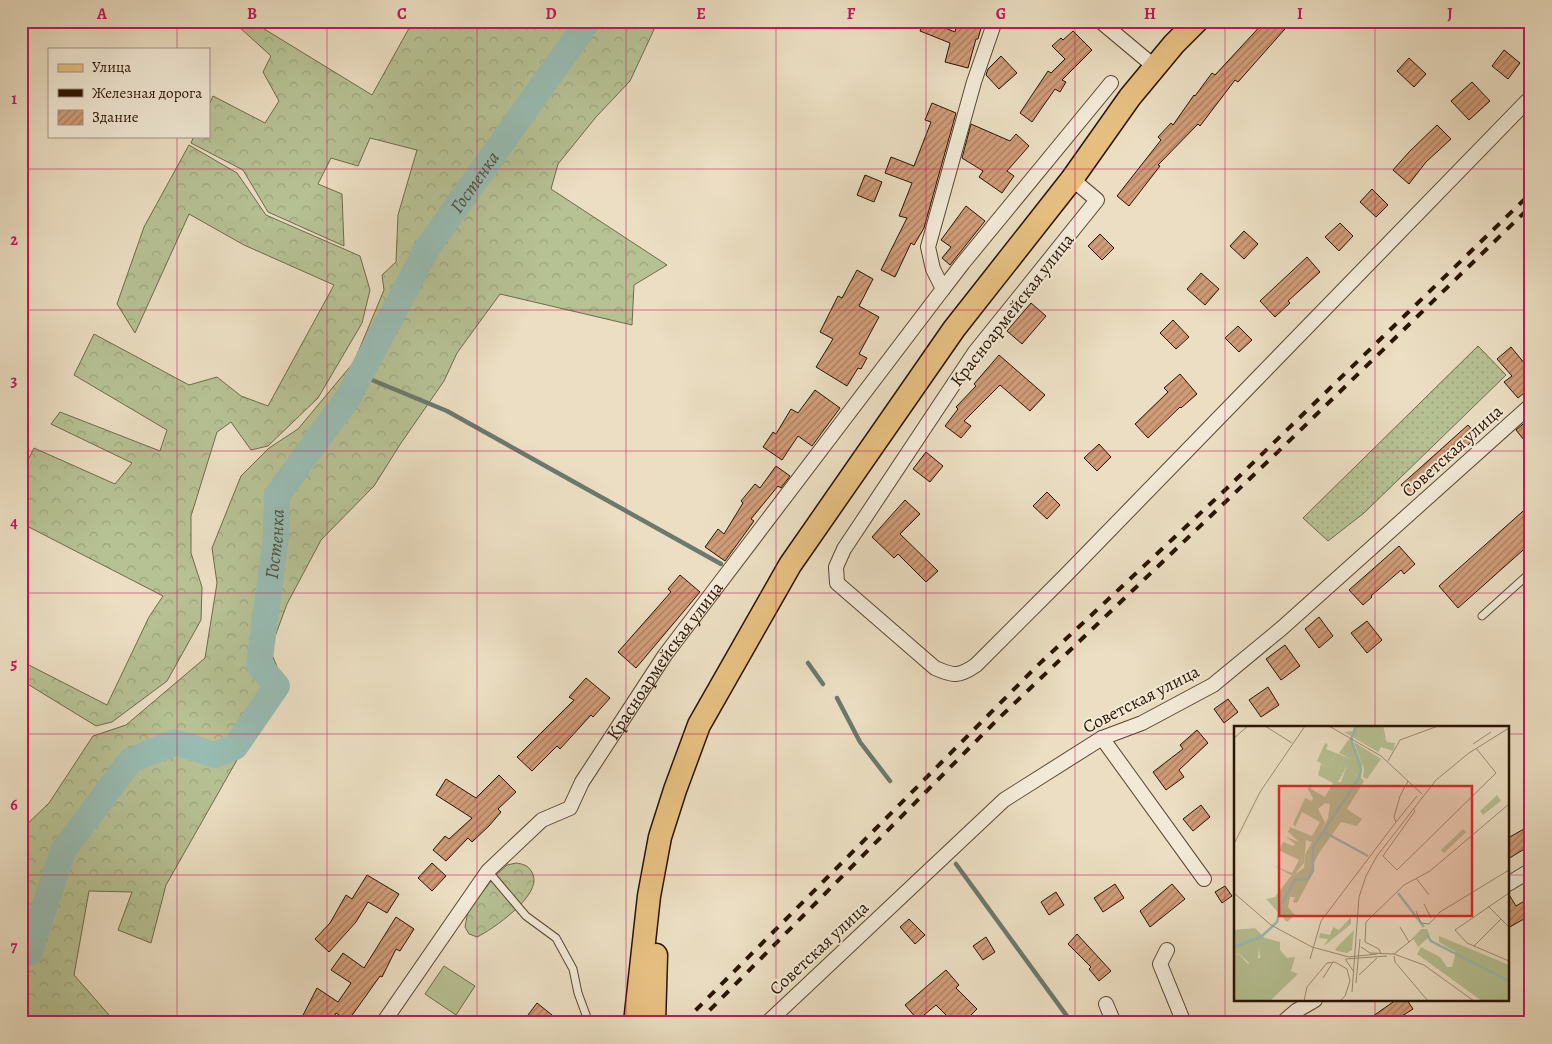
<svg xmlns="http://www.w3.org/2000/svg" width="1552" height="1044" font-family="Alegreya,serif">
  <defs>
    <pattern id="forest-crowns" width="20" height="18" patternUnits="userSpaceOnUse" patternTransform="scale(1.25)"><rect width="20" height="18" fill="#b6c194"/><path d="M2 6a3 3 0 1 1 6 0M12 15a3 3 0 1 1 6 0" fill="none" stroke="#9ca57e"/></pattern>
    <pattern id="garden-dots" width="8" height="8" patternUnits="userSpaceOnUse" patternTransform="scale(1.25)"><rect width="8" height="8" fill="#b6c194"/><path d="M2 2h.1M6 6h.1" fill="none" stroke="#9ca57e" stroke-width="1.8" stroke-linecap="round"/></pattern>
    <pattern id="building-hatch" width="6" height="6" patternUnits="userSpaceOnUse" patternTransform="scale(1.25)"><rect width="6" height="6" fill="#d09c78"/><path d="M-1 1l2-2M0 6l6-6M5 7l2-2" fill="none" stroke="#a97e60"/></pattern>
  </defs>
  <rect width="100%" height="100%" fill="#ebdec2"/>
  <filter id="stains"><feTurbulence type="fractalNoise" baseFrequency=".004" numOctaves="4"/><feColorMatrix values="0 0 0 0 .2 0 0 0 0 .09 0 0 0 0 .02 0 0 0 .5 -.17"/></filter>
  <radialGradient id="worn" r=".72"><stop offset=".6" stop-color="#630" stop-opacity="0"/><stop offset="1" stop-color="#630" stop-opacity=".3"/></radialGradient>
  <g fill="url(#forest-crowns)" stroke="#706a4b">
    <path d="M240,21H264L261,27L372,95L413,21H658L630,81L596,117L558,164L551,189L667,265L634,285L632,325L500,294L457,353L444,381L401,443L374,486L321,540L287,604L270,650L286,688L250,737L166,885L151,943L118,930L132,892L89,891L74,975L116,1023H21V830L49,803L93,736L126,725L205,658L217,583L212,548L241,476L269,448L298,429L354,362L384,290L382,275L396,262L398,215L417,150L370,138L358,166L331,158L318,184L342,194L344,246L268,212L243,170L191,143L194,136H209V105L213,96L265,123L279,101L263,72L271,56L238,26Z"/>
    <path d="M189,145L237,173L266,215L360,256L370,290L362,323L318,398L268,446L251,450L231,422L217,432L191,516V553L202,587L201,620L167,681L112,722L96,726L21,680V661L107,705L149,617L163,596L21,523V474L34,448L115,484L132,463L51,424L60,412L160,451L167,430L74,375L94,334L189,385L217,377L241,396L268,406L334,285L244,245L189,214L135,333L117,304L144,227Z"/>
    <path d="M516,863C524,864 530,866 533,875C542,895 492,930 477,937L469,934L465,927L468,911L494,877L507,865Z"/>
  </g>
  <path fill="#b6c194" stroke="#706a4b" d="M444,966L475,986L456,1015L425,994Z"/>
  <path fill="url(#garden-dots)" stroke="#706a4b" d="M1478,346L1506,375L1364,513L1328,541L1303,518Z"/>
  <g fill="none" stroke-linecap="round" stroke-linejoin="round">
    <g stroke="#6c796c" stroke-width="4.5">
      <path d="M360,375L447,411L721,564"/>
      <path d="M808,663L823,684"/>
      <path d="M837,698L860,742L890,781"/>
      <path d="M956,864L1072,1023"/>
    </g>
    <path stroke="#98bcb2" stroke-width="26" id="s1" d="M29,953L63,851L130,761L175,742L215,755L235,747L277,686L259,665L276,537L277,495L349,396L428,247L588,21"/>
  </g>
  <g fill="url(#building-hatch)" stroke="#291402">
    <path d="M923,21H928L955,32L958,21H983L978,39H976L968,68L945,62L950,43L920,31Z"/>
    <path d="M1265,21H1292L1238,82L1235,80L1200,126L1198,124L1158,165L1160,166L1129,206L1117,196L1161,140L1158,137L1171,123L1173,125L1194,95L1195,96L1212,73L1215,75Z"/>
    <path d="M1073,31L1092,50L1062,80L1066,82L1060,92L1055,89L1032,122L1020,113L1048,71L1051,73L1065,59L1052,46L1061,38L1063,40Z"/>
    <path d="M1504,50L1520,63L1508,79L1492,66Z"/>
    <path d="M1001,56L1017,73L999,89L986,75L988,69Z"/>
    <path d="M1409,58L1426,74L1414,87L1397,71Z"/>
    <path d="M1472,82L1490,101L1469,120L1451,101Z"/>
    <path d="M932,103L956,113L924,228L914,245L911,243L895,277L881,270L907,218L899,216L912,183L885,173L891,157L914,166L931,122L925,120Z"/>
    <path d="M971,124L1010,141L1016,134L1029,146L1007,171L1014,176L1002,193L979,177L983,171L962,158Z"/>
    <path d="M1437,125L1451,139L1426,162L1409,184L1393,170L1409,152Z"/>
    <path d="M865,175L882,182L874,202L857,195Z"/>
    <path d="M1372,189L1388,205L1376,217L1360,202Z"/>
    <path d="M966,206L985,221L950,265L942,258L951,247L941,240Z"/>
    <path d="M1340,223L1353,236L1339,251L1325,237Z"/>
    <path d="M1244,231L1258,244L1244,259L1230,246Z"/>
    <path d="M1100,234L1114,248L1102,260L1088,246Z"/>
    <path d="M1307,257L1320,272L1288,301L1290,303L1275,317L1260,301Z"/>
    <path d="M857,270L873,279L859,306L879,317L859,354L867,358L861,369L858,368L847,386L816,367L833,339L820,332L838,296L842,298Z"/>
    <path d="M1201,273L1219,289L1205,305L1187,289Z"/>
    <path d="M1031,303L1046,316L1022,344L1007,331Z"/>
    <path d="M1173,320L1189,337L1176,349L1160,333Z"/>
    <path d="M1238,326L1252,340L1239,352L1225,338Z"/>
    <path d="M1511,347L1525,364L1531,359V387L1518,398L1504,382L1512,376L1497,359Z"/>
    <path d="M999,355L1045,395L1030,411L1000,385L964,421L971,426L961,438L945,426L958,409L956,407L976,386L974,384Z"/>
    <path d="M1180,374L1197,394L1181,408L1180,407L1148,438L1135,424L1168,392L1164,388Z"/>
    <path d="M815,390L840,408L812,446L798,436L782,460L763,447L773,432L776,434L791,409L798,413Z"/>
    <path d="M1528,420L1531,423V434L1524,440L1516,430Z"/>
    <path d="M1468,425L1478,436L1427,482L1425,481L1410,495L1401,485Z"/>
    <path d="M1099,444L1111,457L1097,471L1084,458Z"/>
    <path d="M926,452L943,466L930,482L913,469Z"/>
    <path d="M776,466L790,476L781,488L778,486L751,519L754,521L725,561L705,547L718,529L724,534L743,503L741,501L755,484L760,488Z"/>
    <path d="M1047,492L1060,505L1047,519L1033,506Z"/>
    <path d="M905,500L920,514L900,534L938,571L926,582L898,554L894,558L872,537Z"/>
    <path d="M1531,504V543L1458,608L1439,586Z"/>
    <path d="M1399,546L1415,564L1404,574L1401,570L1371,596L1372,597L1363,605L1349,590Z"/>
    <path d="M680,575L700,592L636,668L618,652L671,592L668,589Z"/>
    <path d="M1319,617L1333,636L1319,648L1305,629Z"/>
    <path d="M1367,621L1382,640L1367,653L1351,633Z"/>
    <path d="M1285,645L1300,666L1281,680L1266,659Z"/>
    <path d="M586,678L610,698L593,717L591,715L560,749L557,746L532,771L517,757L574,700L569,697Z"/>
    <path d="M1268,687L1279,705L1261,717L1249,700Z"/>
    <path d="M1228,699L1238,712L1224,723L1214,709Z"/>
    <path d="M1197,730L1208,743L1179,770L1184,777L1166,790L1153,772L1183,749L1180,745Z"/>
    <path d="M499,775L516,792L498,809L501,812L489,826L472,842L468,838L446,861L433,850L445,836L449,839L472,818L436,795L446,779L476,798Z"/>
    <path d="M1201,805L1210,817L1193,831L1183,819Z"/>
    <path d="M1531,825V845L1508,859V838Z"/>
    <path d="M432,863L446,876L432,891L418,878Z"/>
    <path d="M367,875L399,894L387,913L368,902L356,922L329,952L315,939L330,923L346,895L352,899Z"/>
    <path d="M1115,884L1124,898L1103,912L1094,898Z"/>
    <path d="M1172,884L1185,899L1150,927L1140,911Z"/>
    <path d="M1225,886L1232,896L1222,903L1215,892Z"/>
    <path d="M1056,892L1064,905L1049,915L1041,902Z"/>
    <path d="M1508,893L1516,906L1531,897V915L1508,928Z"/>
    <path d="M396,917L414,929L400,951L396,949L382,977L380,976L348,1021L336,1013L331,1023H299L317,988L338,1002L351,983L331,970L343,953L364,968Z"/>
    <path d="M909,919L925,935L915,944L900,927Z"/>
    <path d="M1077,934L1111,971L1099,981L1089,969L1091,967L1068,944Z"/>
    <path d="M986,937L995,952L983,960L973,946Z"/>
    <path d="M946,970L959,985L956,988L977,1009L963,1023H954L936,1005L918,1020L905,1005Z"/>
    <path d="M1396,1000H1407L1413,1009L1391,1023H1363Z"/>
    <path d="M537,1003L562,1023H522Z"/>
  </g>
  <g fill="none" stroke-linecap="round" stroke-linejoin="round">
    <g stroke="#5a4632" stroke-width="9">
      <g id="lane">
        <path d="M1482,616L1531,572"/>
        <path d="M488,871L526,916L556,938L573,969L578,993L589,1023"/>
      </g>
    </g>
    <g stroke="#5a4632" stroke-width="16">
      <g id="street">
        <path d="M1100,21L1155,67"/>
        <path d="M1072,179L1097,200L975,352L844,549L836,567L837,583L935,668C953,676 959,677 976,665L1065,576L1531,97"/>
        <path d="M943,289L963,263L1111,83"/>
        <path d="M1102,738L1204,879"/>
        <path d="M1508,884L1531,870"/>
        <path d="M1167,950L1160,964L1184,1023"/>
        <path d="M1106,1004L1114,1023"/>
        <path id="s2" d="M383,1023L488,871L542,820L570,808L582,782L665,655L943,289L933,269L928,247L974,82L995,21"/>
        <path d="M767,1023L1004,800L1102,738L1142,723L1213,685L1282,628L1531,405"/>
        <path d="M1282,1023L1296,1011L1315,1000"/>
      </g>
    </g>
    <g stroke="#291402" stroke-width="25">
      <g id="primary">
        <path d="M635,1023L649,896L660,837L675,790L699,725L790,565L954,329L1072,179L1130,97L1174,44L1197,21"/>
        <path d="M654,1023L656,955"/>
      </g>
    </g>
    <use href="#lane" stroke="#f2ead7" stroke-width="7"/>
    <use href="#street" stroke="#f2ead7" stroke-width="14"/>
    <use href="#primary" stroke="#e6bf81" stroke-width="22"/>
    <g stroke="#291402" stroke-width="4" stroke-dasharray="9 9" stroke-linecap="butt">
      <path d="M683,1023L1037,666L1224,491L1531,193"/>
      <path d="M697,1023L998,719L1284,446L1531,206"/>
    </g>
  </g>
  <path fill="none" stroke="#c2185b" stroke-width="1" stroke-opacity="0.55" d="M177,21V49M327,21V1023M477,21V1023M626,21V1023M776,21V1023M926,21V1023M1075,21V1023M1225,21V1023M1375,21V728M177,136V1023M21,169H1531M21,310H1531M21,451H1531M21,593H1531M21,734H1236M1508,734H1531M21,875H1236M1508,875H1531M1375,1000V1023"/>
  <g text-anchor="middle" stroke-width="4" stroke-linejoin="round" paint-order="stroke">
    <g font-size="18" fill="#291402" stroke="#f2ead7">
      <text transform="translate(1012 310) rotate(-52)" y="6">Красноармейская улица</text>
      <text transform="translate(1452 451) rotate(-42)" y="6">Советская улица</text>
      <text dy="6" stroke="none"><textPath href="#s2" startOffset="465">Красноармейская улица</textPath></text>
      <text transform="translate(1141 699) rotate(-27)" y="6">Советская улица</text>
      <text transform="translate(819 948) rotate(-43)" y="6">Советская улица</text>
    </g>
    <g font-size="19" font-style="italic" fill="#504f40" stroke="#f2ead7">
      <text dy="7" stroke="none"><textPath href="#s1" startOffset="976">Гостенка</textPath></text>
      <text dy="7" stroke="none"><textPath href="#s1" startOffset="556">Гостенка</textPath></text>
    </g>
  </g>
  <g transform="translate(1234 726)">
    <rect width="275" height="275" fill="#ebdec2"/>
    <path d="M127,0H149L153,16L151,11L148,17L138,20L123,12ZM120,16L147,33L133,53L129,51L130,43ZM91,17L94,19L92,23L117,33V44L124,51L108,60L103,56H107L113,39L108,48L104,46L110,31L102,29L93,41L83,35ZM120,204L118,224L113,227L103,225L101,223Z" fill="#b6c194"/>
    <path d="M119,0H127L123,12L138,20L140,14L147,17L150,11L153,16L161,17L159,25L147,21L144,26L110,6L119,5ZM115,13L119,15L128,38L127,52L130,55L113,83L128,93L123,100L107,96L85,127L78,141L80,145L63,177L59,176L61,171H56L54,181L61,189L53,196L32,173L41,171L56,151L70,142L71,128L78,116L72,114L70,137L59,150L38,139L58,147L65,134L45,124L49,116L59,120L61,118L52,111L65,116L54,106L56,101L78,110L86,96L68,86L61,101L59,98L71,72L78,75L79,72L74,63L77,57V63L91,71L99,57L84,49L87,38L93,41L102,29H106L110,31L104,46L108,48L115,37L104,56L108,60L113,48L124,51L117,44V33L105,27ZM91,77L96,78L94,92L85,109L91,96L84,83ZM117,191V198L90,220L94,213L85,212L86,207L96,209L99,201L105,204ZM187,203H193L196,210L184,221L179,212ZM205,210L275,239V275H248L183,228L187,221L206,231L213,241H218L222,226L205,216ZM31,212L46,216V224L53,232L61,231L57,245L64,248L36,275H0V228L6,229L14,238L26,232L25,220Z" fill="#b6c194" fill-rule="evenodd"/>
    <path d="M21,202L31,212L25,220L24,236L18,240L7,229L0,228V204Z" fill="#b6c194"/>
    <path d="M263,69L267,75L249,89L246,85ZM229,103L232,106L210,127L207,124Z" fill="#b6c194"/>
    <path fill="none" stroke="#98bcb2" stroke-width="2.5" d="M90,106L134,130M164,167L190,201M48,178L61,154L74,153L79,145V121L124,54L127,44L117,13L123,0M193,209L197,215L275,255M0,221L27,211L43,196L47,180"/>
    <path fill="none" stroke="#9d8d75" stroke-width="1" d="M31,0L58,17M95,0L147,30L188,68M0,12L14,0M239,18L257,6M242,22L262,47M154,35L166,14L204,0M179,82L181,85L149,130L163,144L262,47M162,96L183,70M0,118L26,66L71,0M182,152L195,169M0,167L37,199L78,221L115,231L143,228M275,167L221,204L233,217L275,235M190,178L197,192M254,180L275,201M182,185L187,197L195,198L206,186L275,144M166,201L175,216M240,220L267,193M127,221L136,227L160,228L190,239L240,275M147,228L145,223L131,216L132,196L170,159L196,145L275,78M160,228L180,212M160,230L161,236L194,275M76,233L87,195L162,96L160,91L166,70L174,55M111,233L120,246M112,233L153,230M125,249L143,232M89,252L99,236M122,257L126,213M118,266L125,171L132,150L143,130L202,54L235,27L275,2M70,275L73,261L93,237L101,236L113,243M106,275L111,270L116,255L113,243"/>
    <path fill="#d62828" fill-opacity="0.15" stroke="#d62828" stroke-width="2.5" d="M45,60H238V190H45Z"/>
    <rect width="275" height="275" fill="none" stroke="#291402" stroke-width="2.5"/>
  </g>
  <rect width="1552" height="1044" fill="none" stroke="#ebdec2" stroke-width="55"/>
  <rect x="48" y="48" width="162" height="90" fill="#f2ead7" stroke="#a29482"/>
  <rect x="58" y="64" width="25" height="8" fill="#e6bf81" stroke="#a29482"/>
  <text x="92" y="72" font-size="15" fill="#291402">Улица</text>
  <rect x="58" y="89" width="25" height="8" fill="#291402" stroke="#a29482"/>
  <text x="92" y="98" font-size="15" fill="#291402">Железная дорога</text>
  <rect x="58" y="110" width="25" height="15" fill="url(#building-hatch)" stroke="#a29482"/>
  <text x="92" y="122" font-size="15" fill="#291402">Здание</text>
  <rect x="28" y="28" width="1496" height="988" fill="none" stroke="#c2185b" stroke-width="2"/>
  <g font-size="16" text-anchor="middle" font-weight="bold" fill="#c2185b">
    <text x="102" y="19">A</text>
    <text x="252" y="19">B</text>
    <text x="402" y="19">C</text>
    <text x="551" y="19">D</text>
    <text x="701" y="19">E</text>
    <text x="851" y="19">F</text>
    <text x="1001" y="19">G</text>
    <text x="1150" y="19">H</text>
    <text x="1300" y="19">I</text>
    <text x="1450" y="19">J</text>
    <text x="14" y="104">1</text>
    <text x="14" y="245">2</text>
    <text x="14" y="386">3</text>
    <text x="14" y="528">4</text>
    <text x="14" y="669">5</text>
    <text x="14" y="810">6</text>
    <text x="14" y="952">7</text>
  </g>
  <rect width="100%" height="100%" filter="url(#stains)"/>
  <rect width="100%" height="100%" fill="url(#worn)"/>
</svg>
